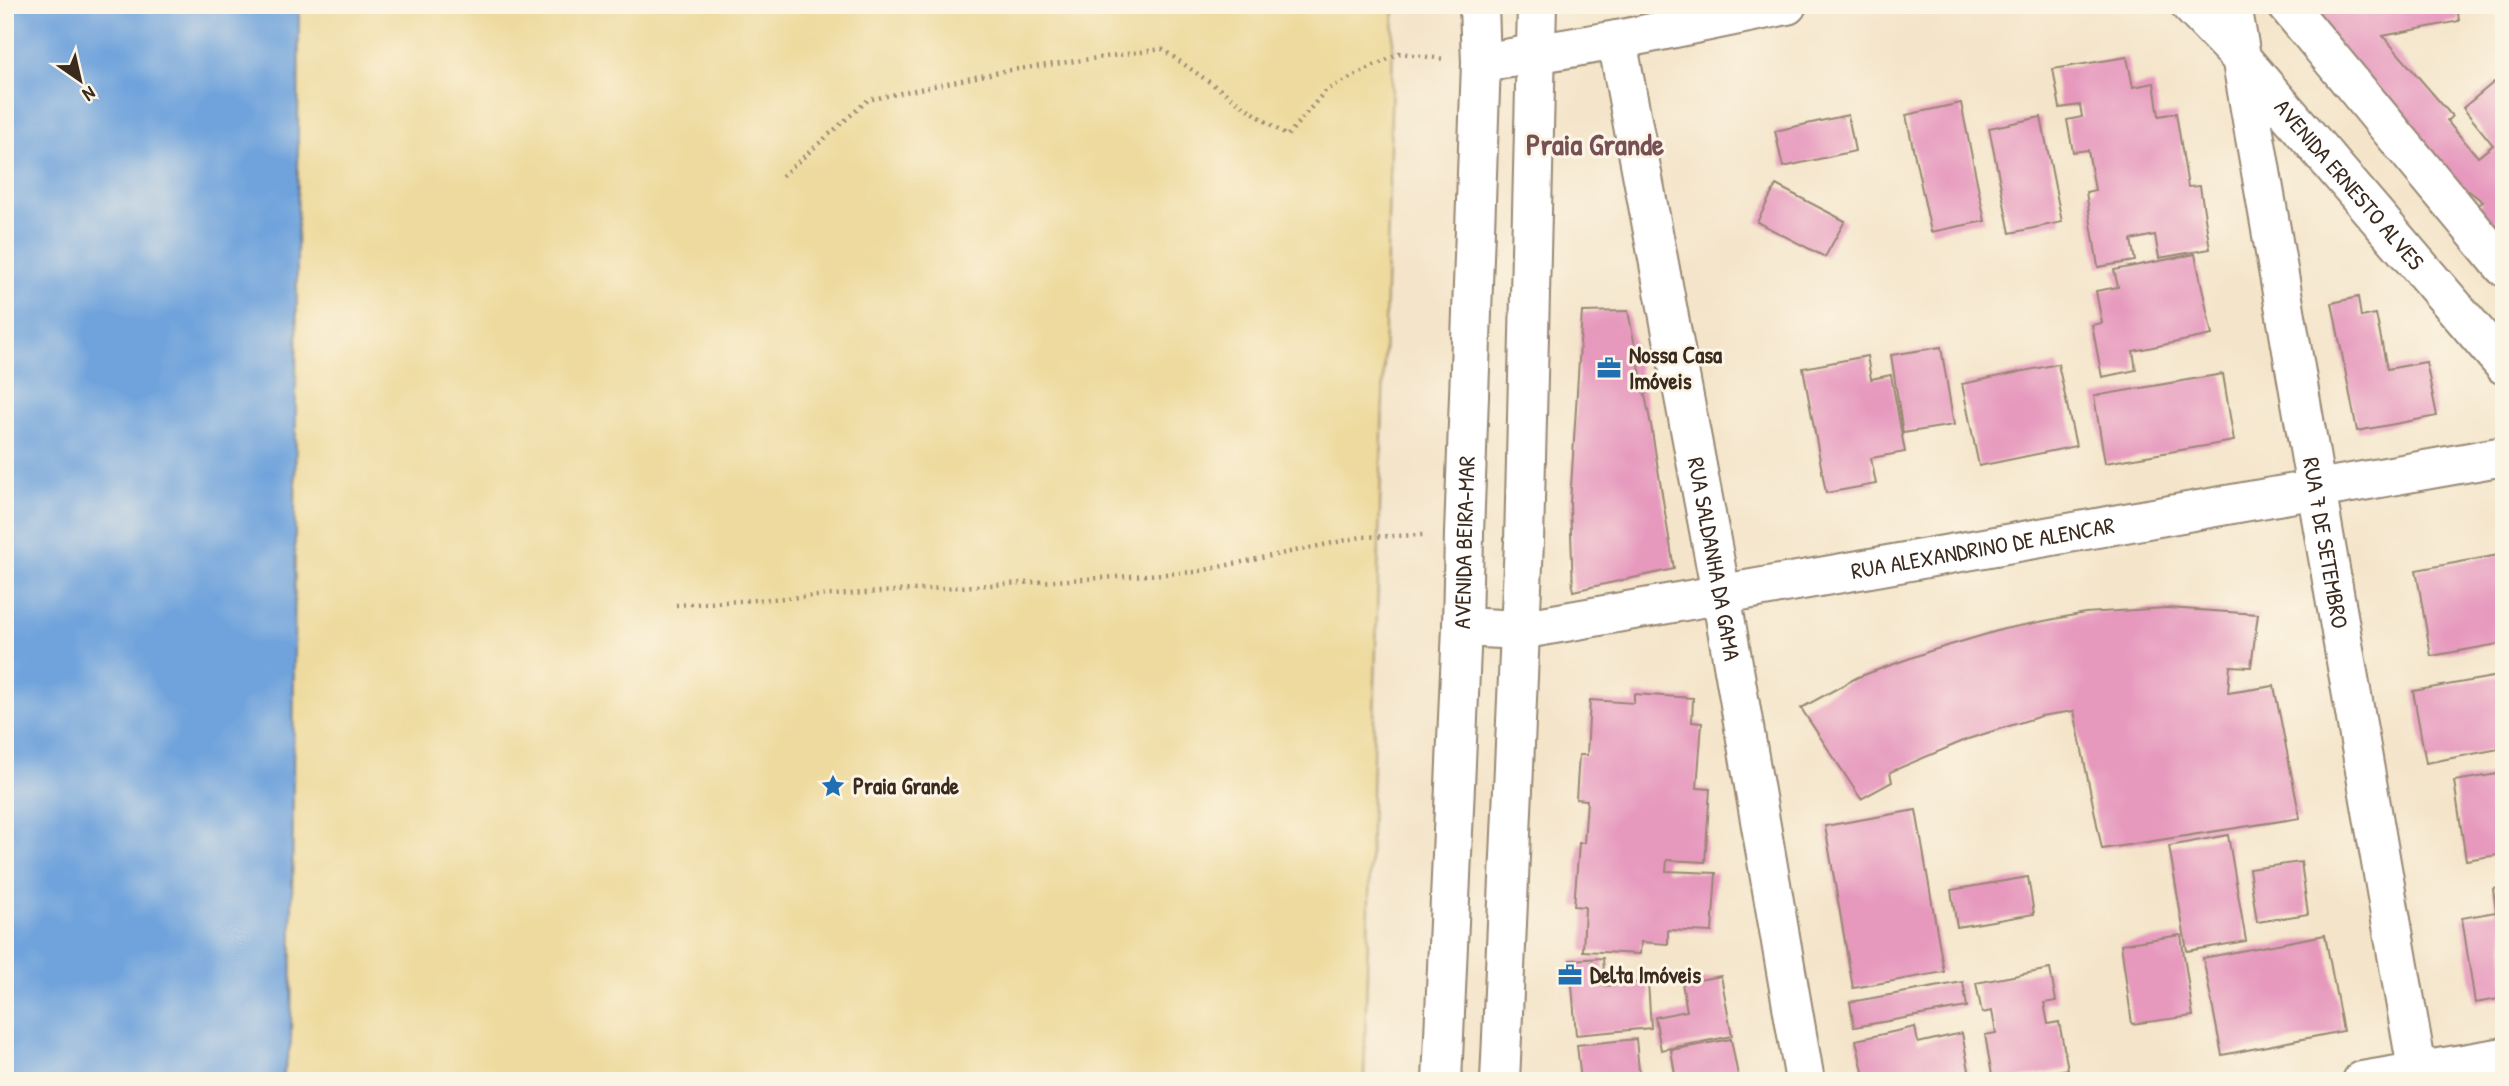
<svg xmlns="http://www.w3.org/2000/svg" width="2509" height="1086" font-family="'Patrick Hand',sans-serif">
  <rect width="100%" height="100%" fill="#fcf5e5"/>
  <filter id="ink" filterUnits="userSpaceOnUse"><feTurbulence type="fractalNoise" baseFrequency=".0143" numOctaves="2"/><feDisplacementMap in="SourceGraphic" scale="14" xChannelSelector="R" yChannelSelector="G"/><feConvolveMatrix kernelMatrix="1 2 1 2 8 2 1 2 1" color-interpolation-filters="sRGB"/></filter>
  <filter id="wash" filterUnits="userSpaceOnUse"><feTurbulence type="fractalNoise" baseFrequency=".00686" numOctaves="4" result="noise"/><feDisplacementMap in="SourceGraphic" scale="28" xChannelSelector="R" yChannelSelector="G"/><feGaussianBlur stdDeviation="1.57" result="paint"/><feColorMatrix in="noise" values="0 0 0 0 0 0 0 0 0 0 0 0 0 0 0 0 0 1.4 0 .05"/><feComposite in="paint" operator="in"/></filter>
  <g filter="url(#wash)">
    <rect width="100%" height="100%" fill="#f4e5ca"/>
    <path fill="#eeda9e" stroke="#94825e" stroke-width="2" d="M299,5H1394L1364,1081H282L291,1042Z"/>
    <path fill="#70a3dc" stroke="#56667d" stroke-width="2" d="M5,5H299L291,1042L282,1081H5Z"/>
    <g id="blocks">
      <g fill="#e698bd">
        <path d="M2314,5H2457L2459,21L2383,36L2452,116L2447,121L2478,157L2493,145L2463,108L2494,82L2504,85V249L2471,210L2483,202L2469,191L2460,198L2310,24Z"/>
        <path d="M2127,57L2133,87L2154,83L2159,116L2176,113L2188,187L2200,186L2210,249L2159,258L2155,235L2131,240L2135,261L2098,267L2086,192L2095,190L2088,150L2073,152L2067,120L2082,117L2080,105L2060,108L2053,69Z"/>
        <path d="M1961,103L1985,221L1931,232L1906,115Z"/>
        <path d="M1848,115L1855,151L1783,167L1775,131Z"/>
        <path d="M2041,117L2062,222L2010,233L1989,128Z"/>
        <path d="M1776,185L1845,221L1825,257L1757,222Z"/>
        <path d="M2195,254L2212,335L2133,351L2136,370L2102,377L2092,325L2102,323L2096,291L2118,287L2114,270Z"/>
        <path d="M2358,297L2361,317L2376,314L2387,369L2426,362L2437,416L2357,431L2332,303Z"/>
        <path d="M1628,311L1651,425L1674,569L1573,591L1570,503L1582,312Z"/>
        <path d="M1941,347L1954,425L1903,433L1891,355Z"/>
        <path d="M1867,356L1871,379L1891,375L1905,452L1871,458L1876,484L1826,493L1803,368Z"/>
        <path d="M2058,364L2076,446L1979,466L1962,384Z"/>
        <path d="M2223,374L2234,441L2105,463L2094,396Z"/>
        <path d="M2504,554V643L2431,656L2416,570Z"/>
        <path d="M2167,608L2258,614L2251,667L2230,666L2228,693L2274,686L2300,818L2102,849L2074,711L2041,716L1968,739L1890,772L1892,782L1861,799L1801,708L1858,677L1930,651L2004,629L2085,613Z"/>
        <path d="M2504,675V748L2426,763L2413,691Z"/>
        <path d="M1634,694L1693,698L1692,722L1702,723L1697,788L1710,789L1705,862L1667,860L1666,871L1716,873L1712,932L1668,930V944L1641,942L1640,954L1583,951L1585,907L1574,906L1579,843H1584L1587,800L1576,799L1579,755H1587L1590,700L1634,703Z"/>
        <path d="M2504,773V854L2466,860L2454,781Z"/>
        <path d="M1916,810L1944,972L1853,988L1825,826Z"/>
        <path d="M2228,835L2246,941L2187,951L2169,846Z"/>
        <path d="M2301,862L2308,914L2257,922L2249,869Z"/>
        <path d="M2028,877L2034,914L1957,927L1951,890Z"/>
        <path d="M2504,887V998L2475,1003L2462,918L2496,912L2493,889Z"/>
        <path d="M2181,935L2193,1016L2132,1024L2121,944Z"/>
        <path d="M2325,935L2343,1031L2222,1055L2203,958Z"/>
        <path d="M1603,958L1605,986L1648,982L1651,1028L1576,1035L1570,960Z"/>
        <path d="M2050,969L2056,1001L2044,1003L2048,1024L2059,1022L2068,1069L2005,1081H1993L1985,1035L1996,1033L1992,1011L1982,1013L1976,983Z"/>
        <path d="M1721,976L1732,1036L1661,1050L1655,1017L1687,1011L1682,983Z"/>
        <path d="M1963,982L1967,1007L1854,1027L1850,1002Z"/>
        <path d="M1915,1027L1918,1043L1962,1033L1971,1081H1865L1856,1040Z"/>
        <path d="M1636,1039L1640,1081H1581L1577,1045Z"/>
        <path d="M1731,1039L1739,1081H1676L1671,1050Z"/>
      </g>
    </g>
  </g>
  <g filter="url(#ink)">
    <use href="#blocks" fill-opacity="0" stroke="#988874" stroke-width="2"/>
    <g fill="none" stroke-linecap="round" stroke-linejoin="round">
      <g stroke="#988874" stroke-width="42">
        <g id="minor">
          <path id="s1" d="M2190,5L2241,58L2504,365"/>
          <path id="s2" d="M2232,5L2419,1081"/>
          <path d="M2287,5L2504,267"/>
          <path id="s3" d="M1617,40L1721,594L1805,1081"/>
          <path d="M1481,63L1617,40L1787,5"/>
          <path id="s4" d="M1462,627L1520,630L2504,456"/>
          <path id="s5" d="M1442,1081L1462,627L1464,534L1481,63L1479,5"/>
          <path d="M1500,1081L1524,542L1537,5"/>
          <path d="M2362,1081L2504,1057"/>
        </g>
      </g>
      <g stroke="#988874" stroke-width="4.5" stroke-dasharray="2 5" stroke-linecap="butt">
        <path d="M782,176L868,100L1004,71L1162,49L1287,136L1326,90L1400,53L1443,59"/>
        <path d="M676,605L1195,572L1361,537L1424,535"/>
      </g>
      <use href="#minor" stroke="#fff" stroke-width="38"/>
    </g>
  </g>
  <defs>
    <g id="office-bare" transform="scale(1.89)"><path d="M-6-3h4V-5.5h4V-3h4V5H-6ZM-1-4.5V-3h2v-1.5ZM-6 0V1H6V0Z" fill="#1f6fb2" stroke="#fcf5e5" stroke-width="2.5" paint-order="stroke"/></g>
    <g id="sight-bare" transform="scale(1.89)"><path d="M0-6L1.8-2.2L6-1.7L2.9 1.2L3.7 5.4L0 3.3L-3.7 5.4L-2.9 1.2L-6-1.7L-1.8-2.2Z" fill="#1f6fb2" stroke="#fcf5e5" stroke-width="2.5" paint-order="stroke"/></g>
  </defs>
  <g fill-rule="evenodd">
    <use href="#office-bare" x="1609" y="368"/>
    <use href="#sight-bare" x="833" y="786"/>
    <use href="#office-bare" x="1570" y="975"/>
  </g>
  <g text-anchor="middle" stroke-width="6" stroke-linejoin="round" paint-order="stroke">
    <g font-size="23" fill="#3b2a1e" stroke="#fcf5e5">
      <text dy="8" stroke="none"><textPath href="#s1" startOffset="240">AVENIDA ERNESTO ALVES</textPath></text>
      <text dy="8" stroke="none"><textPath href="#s5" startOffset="539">AVENIDA BEIRA-MAR</textPath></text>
      <text dy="8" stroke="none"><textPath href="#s2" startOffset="546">RUA 7 DE SETEMBRO</textPath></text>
      <text dy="8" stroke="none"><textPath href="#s4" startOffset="528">RUA ALEXANDRINO DE ALENCAR</textPath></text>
      <text dy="8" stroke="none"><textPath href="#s3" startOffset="528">RUA SALDANHA DA GAMA</textPath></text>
    </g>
    <g font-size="23" font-weight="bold" fill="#3b2a1e" stroke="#fcf5e5" text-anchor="start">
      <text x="1629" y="363">Nossa Casa<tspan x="1629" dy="26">Imóveis</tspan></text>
      <text x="853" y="794">Praia Grande</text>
      <text x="1590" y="983">Delta Imóveis</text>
    </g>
    <g font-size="30" font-weight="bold" fill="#775056" stroke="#fcf5e5">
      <text x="1595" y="155">Praia Grande</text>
    </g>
  </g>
  <rect width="2509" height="1086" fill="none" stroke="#fcf5e5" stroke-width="28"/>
  <g transform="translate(80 80) rotate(146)" stroke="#fcf5e5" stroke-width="5" paint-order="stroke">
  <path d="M0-5L12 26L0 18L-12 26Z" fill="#3b2a1e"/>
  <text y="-10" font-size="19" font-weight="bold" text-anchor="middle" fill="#3b2a1e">N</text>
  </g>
</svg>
